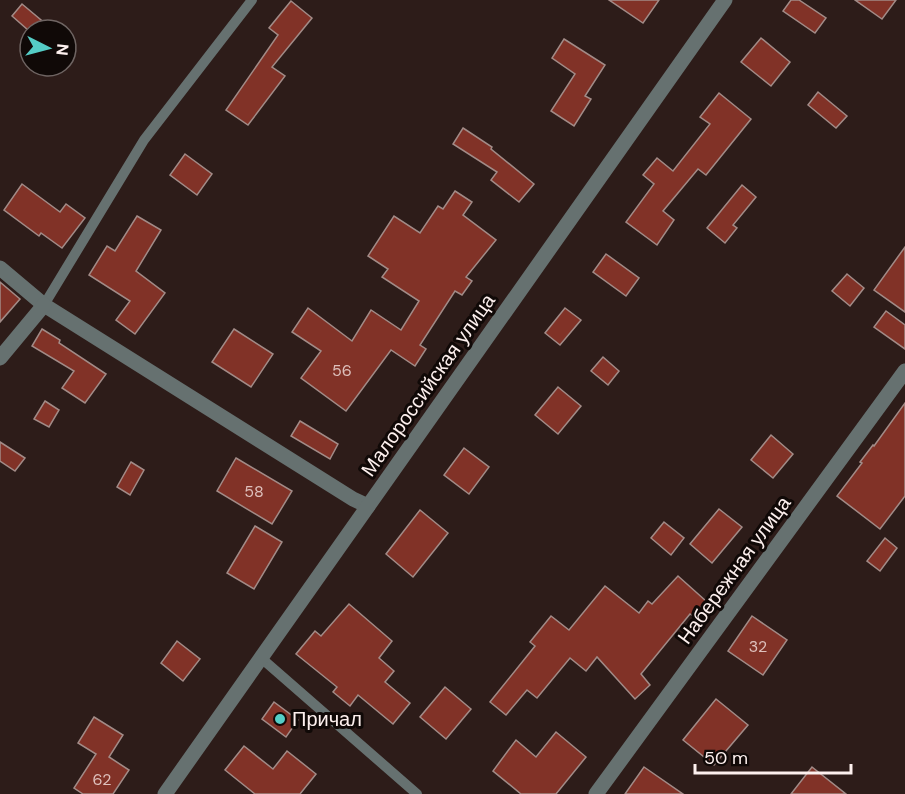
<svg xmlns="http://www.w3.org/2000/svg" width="905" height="794" font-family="'DM Sans',sans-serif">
  <rect width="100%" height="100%" fill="#2d1c19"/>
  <g fill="#813227" stroke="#a28b87" stroke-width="1.5">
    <path d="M609,0H659L643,23Z"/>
    <path d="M791,0H799L826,18L815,33L783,11Z"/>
    <path d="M855,0H896L882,19Z"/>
    <path d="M291,1L312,18L272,67L285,76L248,125L226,110L278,35L269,28Z"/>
    <path d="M22,4L53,30H28L12,16Z"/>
    <path d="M761,38L790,62L771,86L741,62Z"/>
    <path d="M564,39L605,65L585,96L591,99L574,126L551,111L575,74L552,58Z"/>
    <path d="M818,92L847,116L836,128L808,105Z"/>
    <path d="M719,93L751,119L706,175L698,169L663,211L674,220L657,245L626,222L654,184L643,175L657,158L673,171L710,124L700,117Z"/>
    <path d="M463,128L492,147L491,149L534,184L519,202L491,180L497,172L453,144Z"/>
    <path d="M185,154L212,174L197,195L170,175Z"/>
    <path d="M22,184L60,212L66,204L85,218L62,248L41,233L39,236L4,210Z"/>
    <path d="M742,185L756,197L733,225L737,228L725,243L707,228Z"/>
    <path d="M455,191L472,202L463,215L496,240L466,277L472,281L462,295L455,291L420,345L426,349L415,366L391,350L346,411L301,378L321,351L292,332L308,308L352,341L371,310L401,330L419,301L382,277L388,269L368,256L394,216L420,233L438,206L443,209Z"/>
    <path d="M137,216L161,230L136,271L165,293L135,334L116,320L130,301L89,275L107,246L115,251Z"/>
    <path d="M905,247V312L874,290Z"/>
    <path d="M606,254L639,278L626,296L593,272Z"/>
    <path d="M847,274L864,288L850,306L832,291Z"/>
    <path d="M0,282L20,299L0,322Z"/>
    <path d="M565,308L581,320L560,345L545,333Z"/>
    <path d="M886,311L905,325V349L874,327Z"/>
    <path d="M42,329L60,340L59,343L106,374L85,403L62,388L74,371L32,346Z"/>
    <path d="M234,329L273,354L251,387L212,362Z"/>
    <path d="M603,357L619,371L608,385L591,371Z"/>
    <path d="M558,387L581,406L558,434L535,415Z"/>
    <path d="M45,401L59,410L49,427L34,419Z"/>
    <path d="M905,403V496L880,529L837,496L862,463L860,462L873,445L874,446Z"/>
    <path d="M300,421L338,444L330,459L291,436Z"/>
    <path d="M771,435L793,454L773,478L751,460Z"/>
    <path d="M0,442L25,458L15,471L0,461Z"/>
    <path d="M464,448L489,467L469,494L444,475Z"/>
    <path d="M236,458L292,491L272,524L217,491Z"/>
    <path d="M131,462L144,470L130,495L117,487Z"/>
    <path d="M719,509L742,527L712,563L690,544Z"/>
    <path d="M420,510L448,533L413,577L386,554Z"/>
    <path d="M664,522L684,538L671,555L651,538Z"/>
    <path d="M255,526L282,542L254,589L227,573Z"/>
    <path d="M885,538L897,548L880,571L867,561Z"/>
    <path d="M678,576L706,601L693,616L690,614L641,674L650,685L635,699L597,657L586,671L570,658L537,698L527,690L506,715L490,702L535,646L530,642L551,616L569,630L605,586L639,613L648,601L652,604Z"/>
    <path d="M349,604L392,641L379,658L394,671L385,682L410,703L393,724L358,695L350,706L333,692L337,687L296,654L315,631L321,636Z"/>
    <path d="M752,616L787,640L763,675L728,651Z"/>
    <path d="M177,641L200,659L183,681L161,663Z"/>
    <path d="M445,687L471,709L446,739L420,717Z"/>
    <path d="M716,699L748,725L714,765L683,740Z"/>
    <path d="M274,702L298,720L286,737L262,719Z"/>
    <path d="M94,717L123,735L109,757L129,770L113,794H83L74,788L96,754L78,743Z"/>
    <path d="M556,732L586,757L556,794H521L493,771L516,740L536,757Z"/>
    <path d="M244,746L273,769L287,751L316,774L300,794H255L225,770Z"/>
    <path d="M644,767L683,794H625Z"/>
    <path d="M812,767L846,794H791Z"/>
  </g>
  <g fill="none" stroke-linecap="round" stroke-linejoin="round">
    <g stroke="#667170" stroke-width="10">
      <path d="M44,305L144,140L252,0"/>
      <path d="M260,657L417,794"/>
    </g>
    <g stroke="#667170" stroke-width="15">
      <path d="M0,268L44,305L353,499L368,506"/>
      <path d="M0,358L44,305"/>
      <path d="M165,794L725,0"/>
      <path d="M596,794L905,371"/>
    </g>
  </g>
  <circle fill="#55cdc6" stroke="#100907" stroke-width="2" cx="280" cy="719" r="6"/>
  <g text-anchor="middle" stroke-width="6" stroke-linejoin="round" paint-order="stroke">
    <g font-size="16" fill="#dec0bc">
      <text x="342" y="376">56</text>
      <text x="254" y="497">58</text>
      <text x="758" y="652">32</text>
      <text x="102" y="785">62</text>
    </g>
    <g font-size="20" fill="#fdf0ee" stroke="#100907">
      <text transform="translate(428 385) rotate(-55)" y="7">Малороссийская улица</text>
      <text transform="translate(734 570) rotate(-54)" y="7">Набережная улица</text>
    </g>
    <g font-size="20" fill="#fdf0ee" stroke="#100907" text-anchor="start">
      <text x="292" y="726">Причал</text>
    </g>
  </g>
  <g transform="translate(48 48) rotate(96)"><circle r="28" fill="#100907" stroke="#6f6563" stroke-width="1.5"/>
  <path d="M0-4.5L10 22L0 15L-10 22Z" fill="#55cdc6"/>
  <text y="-9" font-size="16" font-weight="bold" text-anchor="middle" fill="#fdf0ee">N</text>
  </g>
  <path d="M695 764v9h156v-9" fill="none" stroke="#fdf0ee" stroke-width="3"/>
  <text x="704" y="764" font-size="18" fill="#fdf0ee" stroke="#100907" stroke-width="4.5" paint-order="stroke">50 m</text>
</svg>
